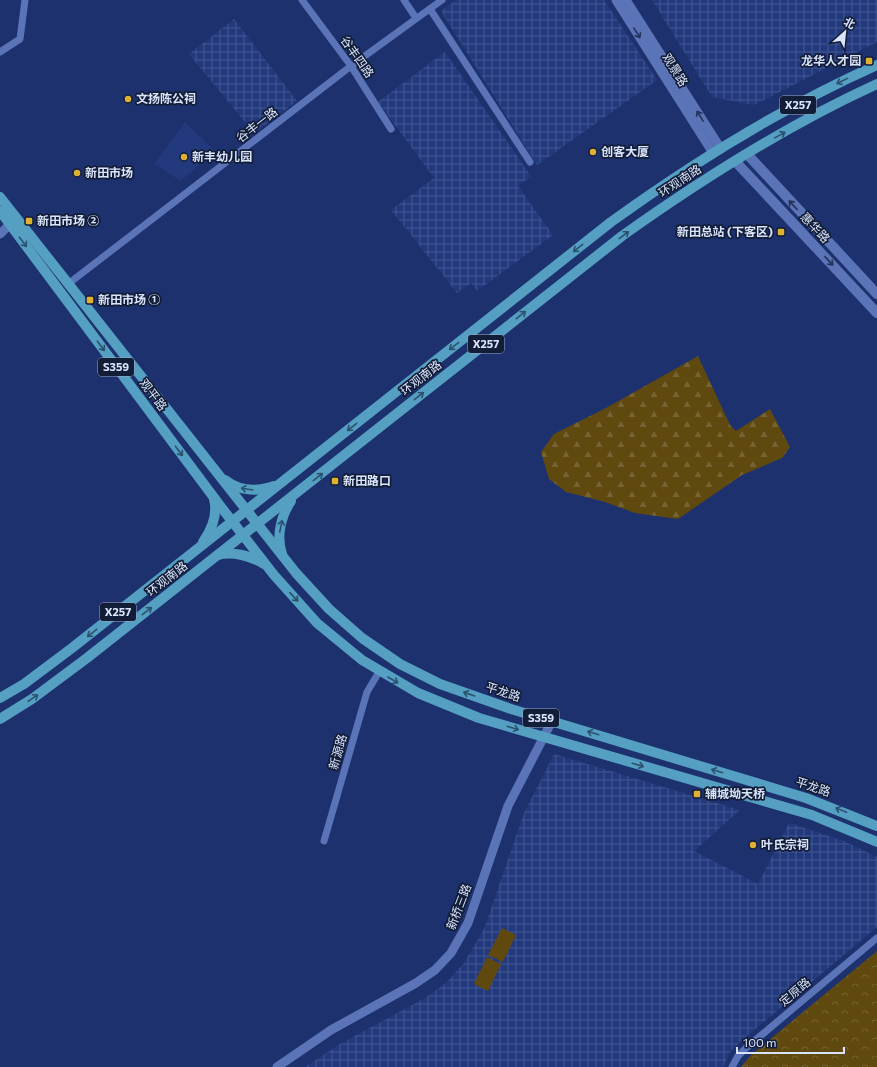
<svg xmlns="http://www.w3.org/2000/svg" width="877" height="1067" font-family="Commissioner,'Noto Sans SC',sans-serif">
  <defs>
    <pattern id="industrial-grid" width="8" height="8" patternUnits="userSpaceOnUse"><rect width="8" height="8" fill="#23397d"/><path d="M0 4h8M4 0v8" fill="none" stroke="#425690"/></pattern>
    <pattern id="forest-firs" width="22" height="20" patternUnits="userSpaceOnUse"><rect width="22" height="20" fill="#5f490f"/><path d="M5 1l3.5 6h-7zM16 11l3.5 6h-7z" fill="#756333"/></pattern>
    <pattern id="park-crowns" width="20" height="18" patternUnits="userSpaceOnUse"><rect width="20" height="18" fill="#5f490f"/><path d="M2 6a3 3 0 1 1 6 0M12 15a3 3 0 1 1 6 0" fill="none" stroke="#756333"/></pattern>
  </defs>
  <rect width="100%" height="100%" fill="#1d316e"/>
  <path fill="#23397d" d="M185,122L215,151L181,181L154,164Z"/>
  <g fill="url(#industrial-grid)">
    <path d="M456,0H604L657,80L537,165L441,11Z"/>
    <path d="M652,0H877V42L754,105L712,97Z"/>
    <path d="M234,19L297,101L254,133L189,54Z"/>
    <path d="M445,52L531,176L518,186L553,235L477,291L471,283L457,293L391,210L434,178L378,102Z"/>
    <path d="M554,754L740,810L694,851L758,884L789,823L844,841L877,857V927L740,1042L731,1051L723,1067H305L340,1044L425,998L446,983L464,963L484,929L524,813Z"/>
  </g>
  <g fill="#5f490f">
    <path d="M502,928L516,935L503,962L488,955Z"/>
    <path d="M487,957L501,964L488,991L474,984Z"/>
  </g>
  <path fill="url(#forest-firs)" d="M698,356L730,425L736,431L770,409L790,447L782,458L742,475L678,519L635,513L605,502L566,492L549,479L541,452L554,434L606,408Z"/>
  <path fill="url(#park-crowns)" d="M877,951V1067H741L751,1055Z"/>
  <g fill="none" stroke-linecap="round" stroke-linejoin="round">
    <g stroke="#5a74b7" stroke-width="7">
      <path d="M302,0L351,66L391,129"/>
      <path d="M404,0L416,18"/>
      <path d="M430,9L530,162"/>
      <path d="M0,52L20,39L25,0"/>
      <path d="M68,284L351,66L442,0"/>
      <path d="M324,841L367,692L379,672"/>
      <path d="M732,1067L738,1056L746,1048L877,938"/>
    </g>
    <g stroke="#5a74b7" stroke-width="9">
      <path d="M616,0L713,153"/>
      <path d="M626,0L721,149"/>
      <path d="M0,234L10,224"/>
      <path d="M277,1067L331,1030L416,983L435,970L451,953L468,923L508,806L552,721"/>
    </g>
    <g stroke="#5a74b7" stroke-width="10">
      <path d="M747,154L877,294"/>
      <path d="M735,161L877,313"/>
    </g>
    <g stroke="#549fc2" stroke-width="10">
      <path d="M0,197L296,573L329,609L362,638L400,664L440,684L511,709L806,798L877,826"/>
      <path d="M0,211L221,507L274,575L317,623L362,660L418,693L479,718L812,815L877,842"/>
      <path d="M225,480C239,491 257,492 274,486"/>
      <path d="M203,542C212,529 218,514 214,499"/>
      <path d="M282,554C276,536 281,516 291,501"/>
      <path d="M218,555C233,551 251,556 264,564"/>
      <path d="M0,698L24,684L72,648L611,222C694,162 783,107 877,65"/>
      <path d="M0,719L32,699L87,658L622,236C702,179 787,125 877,84"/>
    </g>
  </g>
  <defs><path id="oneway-shaft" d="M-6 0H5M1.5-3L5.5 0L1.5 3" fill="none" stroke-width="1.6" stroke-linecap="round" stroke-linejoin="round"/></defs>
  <g stroke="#243358">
    <use href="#oneway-shaft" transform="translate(637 33) rotate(58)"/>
    <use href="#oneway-shaft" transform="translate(700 116) rotate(-122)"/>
    <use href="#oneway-shaft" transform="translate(793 205) rotate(-133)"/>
    <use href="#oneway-shaft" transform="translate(829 261) rotate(47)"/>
  </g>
  <g stroke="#2c516f">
    <use href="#oneway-shaft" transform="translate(842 81) rotate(154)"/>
    <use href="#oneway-shaft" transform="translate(780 135) rotate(-29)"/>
    <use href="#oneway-shaft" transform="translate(624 235) rotate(-37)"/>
    <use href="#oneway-shaft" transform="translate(23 242) rotate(53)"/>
    <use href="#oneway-shaft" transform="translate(578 248) rotate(142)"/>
    <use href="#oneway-shaft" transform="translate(521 315) rotate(-38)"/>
    <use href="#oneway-shaft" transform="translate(101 346) rotate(53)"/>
    <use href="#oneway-shaft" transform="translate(454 346) rotate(142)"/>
    <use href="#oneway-shaft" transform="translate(419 396) rotate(-38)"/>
    <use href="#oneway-shaft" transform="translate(352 427) rotate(142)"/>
    <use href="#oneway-shaft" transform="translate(179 451) rotate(53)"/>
    <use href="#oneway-shaft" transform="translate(318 477) rotate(-38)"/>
    <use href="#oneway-shaft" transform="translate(247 489) rotate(-171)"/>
    <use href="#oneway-shaft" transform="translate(281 526) rotate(-78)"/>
    <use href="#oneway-shaft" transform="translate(294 597) rotate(47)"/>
    <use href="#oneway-shaft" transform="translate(147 611) rotate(-38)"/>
    <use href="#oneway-shaft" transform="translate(92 633) rotate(142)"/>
    <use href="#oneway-shaft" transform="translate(393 680) rotate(30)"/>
    <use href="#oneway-shaft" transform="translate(469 694) rotate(-161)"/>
    <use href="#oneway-shaft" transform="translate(33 698) rotate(-34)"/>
    <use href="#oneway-shaft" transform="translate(513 728) rotate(17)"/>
    <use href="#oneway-shaft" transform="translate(593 733) rotate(-163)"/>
    <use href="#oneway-shaft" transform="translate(638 765) rotate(16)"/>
    <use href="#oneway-shaft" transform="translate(717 771) rotate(-163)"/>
    <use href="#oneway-shaft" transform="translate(841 810) rotate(-158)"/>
  </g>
  <g fill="#dfb034" stroke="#121d38" stroke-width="1.5">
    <rect x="865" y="57" width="8" height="8" rx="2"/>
    <circle cx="128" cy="99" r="4"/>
    <circle cx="593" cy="152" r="4"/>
    <circle cx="184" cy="157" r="4"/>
    <circle cx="77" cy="173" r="4"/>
    <rect x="25" y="217" width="8" height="8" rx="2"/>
    <rect x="777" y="228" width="8" height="8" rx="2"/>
    <rect x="86" y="296" width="8" height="8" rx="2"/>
    <rect x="331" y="477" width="8" height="8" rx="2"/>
    <rect x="693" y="790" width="8" height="8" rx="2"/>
    <circle cx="753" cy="845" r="4"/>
  </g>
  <g text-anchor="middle" stroke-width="3.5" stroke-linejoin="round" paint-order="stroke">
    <g fill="#121d38" stroke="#9da8c0" stroke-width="1">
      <rect x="780" y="96" width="36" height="18" rx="3"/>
      <rect x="468" y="335" width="36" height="18" rx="3"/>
      <rect x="98" y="358" width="36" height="18" rx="3"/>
      <rect x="100" y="603" width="36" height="18" rx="3"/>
      <rect x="523" y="709" width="36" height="18" rx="3"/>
    </g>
    <g font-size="11" font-weight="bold" fill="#d9e3fa">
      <text x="798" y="109">X257</text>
      <text x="486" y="348">X257</text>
      <text x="116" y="371">S359</text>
      <text x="118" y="616">X257</text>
      <text x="541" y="722">S359</text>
    </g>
    <g font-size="12" fill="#d9e3fa" stroke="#121d38">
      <text transform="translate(357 57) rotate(55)" y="4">谷丰四路</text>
      <text transform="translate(675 70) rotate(58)" y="4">观景路</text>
      <text transform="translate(257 125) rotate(-38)" y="4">谷丰一路</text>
      <text transform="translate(680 181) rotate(-33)" y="4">环观南路</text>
      <text transform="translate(815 228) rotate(47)" y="4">惠华路</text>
      <text transform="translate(421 378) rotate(-38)" y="4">环观南路</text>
      <text transform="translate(153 395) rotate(53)" y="4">观平路</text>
      <text transform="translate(167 579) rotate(-38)" y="4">环观南路</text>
      <text transform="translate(503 692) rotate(18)" y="4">平龙路</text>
      <text transform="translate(338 752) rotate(-74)" y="4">新源路</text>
      <text transform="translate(813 787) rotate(18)" y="4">平龙路</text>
      <text transform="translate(459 907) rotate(-69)" y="4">新桥三路</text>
      <text transform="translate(795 992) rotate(-40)" y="4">定原路</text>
    </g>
    <g font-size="12" font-weight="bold" fill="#d9e3fa" stroke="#121d38" text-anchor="start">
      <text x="861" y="65" text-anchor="end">龙华人才园</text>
      <text x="136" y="103">文扬陈公祠</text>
      <text x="601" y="156">创客大厦</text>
      <text x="192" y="161">新丰幼儿园</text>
      <text x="85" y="177">新田市场</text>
      <text x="37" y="225">新田市场 ②</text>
      <text x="773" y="236" text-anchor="end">新田总站 (下客区)</text>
      <text x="98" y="304">新田市场 ①</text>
      <text x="343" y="485">新田路口</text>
      <text x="705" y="798">辅城坳天桥</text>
      <text x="761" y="849">叶氏宗祠</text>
    </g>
  </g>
  <g transform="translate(845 32) rotate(27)" stroke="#121d38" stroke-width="3" paint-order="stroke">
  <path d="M0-3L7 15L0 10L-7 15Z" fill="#d9e3fa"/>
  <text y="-6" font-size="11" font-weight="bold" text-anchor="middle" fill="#d9e3fa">北</text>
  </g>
  <path d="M737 1047v6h107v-6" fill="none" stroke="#d9e3fa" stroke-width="2"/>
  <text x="743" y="1047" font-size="12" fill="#d9e3fa" stroke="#121d38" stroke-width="3" paint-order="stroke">100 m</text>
</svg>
